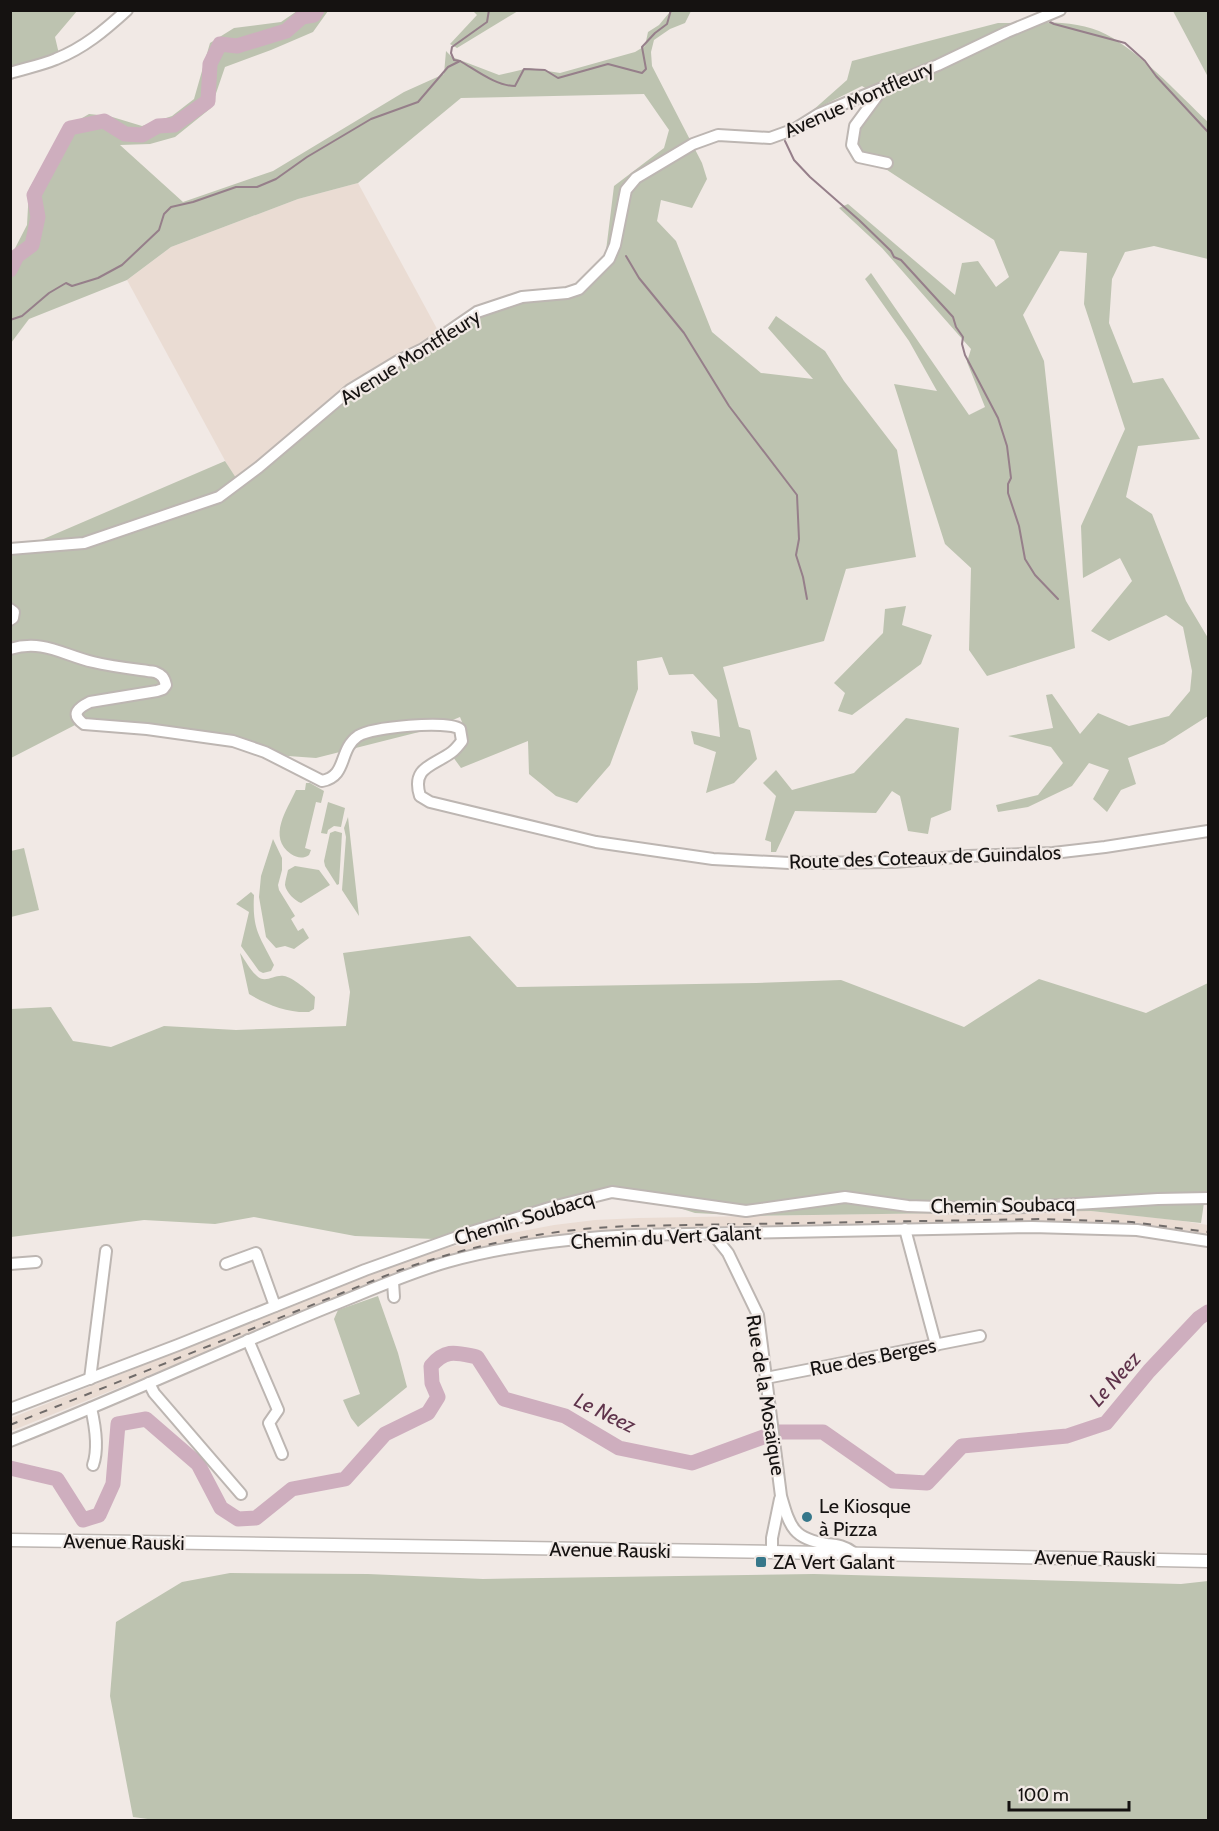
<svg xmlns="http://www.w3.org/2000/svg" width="1219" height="1831" font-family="Cabin,sans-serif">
  <rect width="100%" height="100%" fill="#f1e9e5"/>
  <g fill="#eadcd3">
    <path d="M358,183L442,338L235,479L127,280L171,247L298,199Z"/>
    <path d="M1050,1211H1091L1176,1220L1208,1225V1236L1162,1230L632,1231L595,1232L542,1238L406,1272L11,1431V1418L391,1266L440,1250L480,1239L554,1225L595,1220L639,1218Z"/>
  </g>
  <g fill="#bdc3b0">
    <path d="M11,11H77L55,37L59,54L11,69Z"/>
    <path d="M297,11H328L313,32L271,50L225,67L211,108L175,137L150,144L120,145L183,202L273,171L404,92L444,74L446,51L452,57L499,75L529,68L560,73L635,52L645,46L648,32L659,25L669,13V11H691L685,23L670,29L654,40L651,52L652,66L702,163L707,179L692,208L661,200L657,221L676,241L712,332L761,373L813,379L768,328L776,316L825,351L844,381L897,450L916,557L846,569L824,641L723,667L739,727L750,730L757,759L734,783L706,793L716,752L694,744L691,731L720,737L717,700L693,674L669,675L662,657L637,661L638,689L610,765L577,803L556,796L529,774L528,741L461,768L453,757L466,732L460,717L431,729L316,758L288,756L220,735L79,723L11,758V553L225,461L236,478L355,391L489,309L574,293L604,267L614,186L664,148L669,130L644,94L461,98L358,183L298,199L171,247L127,280L29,319L11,343L10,258L27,225L29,189L65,128L89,114L109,116L142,126L172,116L194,99L210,43L234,28L281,22Z"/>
    <path d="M473,11H518L457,48L450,44L477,15Z"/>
    <path d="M1208,11V77L1173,11Z"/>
    <path d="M998,23C1030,23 1068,19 1099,31C1135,46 1179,95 1208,122V259L1154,246L1125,252L1112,279L1109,323L1133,383L1163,378L1200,439L1138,446L1126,497L1152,514L1186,601L1208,638V716L1164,744L1128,758L1136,784L1121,790L1107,812L1093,799L1109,770L1089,763L1072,786L1028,807L998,812L996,805L1038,795L1063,763L1051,747L1008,736L1053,728L1046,695L1052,694L1080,734L1098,713L1129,726L1169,716L1190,691L1192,671L1183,627L1166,615L1109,641L1091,631L1132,581L1120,558L1083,578L1081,526L1125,429L1084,304L1087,253L1060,251L1023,315L1044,361L1075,648L987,676L969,650L971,568L945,544L894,384L937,391L909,341L865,279L871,273L969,415L985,407L967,362L971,349L882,248L839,208L848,204L955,295L962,263L978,261L996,287L1009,277L994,240L855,149L865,107L875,94L862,86L812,111L847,80L852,61Z"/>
    <path d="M906,606L902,625L932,635L921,664L852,715L838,711L845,693L834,683L883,633L885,609Z"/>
    <path d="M906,718L959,728L951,810L931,818L928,834L908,831L900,796L892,791L876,813L795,811L776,852H771V842L765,840L776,796L763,783L776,770L792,790L854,773Z"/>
    <path d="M306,783H310L324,791L321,803L316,802L305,848L311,850L309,855C303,859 297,858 291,854C267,837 287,810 296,790H305Z"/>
    <path d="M328,802L345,808L341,827L334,826L328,830L327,834L321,833Z"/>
    <path d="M348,817L359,916L342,890L346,837L344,828Z"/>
    <path d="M335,831L342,833L339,884L337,885L325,866L324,861L330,833Z"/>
    <path d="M273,839L282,858V870L278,885L279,890L295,916L291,919L298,931L303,928L309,938L294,949L285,946L276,948L266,937L259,897L261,876Z"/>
    <path d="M24,848L39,910L11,917V851Z"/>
    <path d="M295,866L319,870L330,885L301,903C295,901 286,892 285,885C285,881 287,875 288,870Z"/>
    <path d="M251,892L254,895C252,931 260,936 274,965L271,971L263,973L259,971L241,946L249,912L236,904Z"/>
    <path d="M470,936L517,987L756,983L841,980L964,1027L1039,979L1146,1013L1208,983V1195L1205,1196L1201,1223L1091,1211L752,1216L695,1213L619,1189L583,1194L504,1216L434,1239L355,1236L254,1217L215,1224L144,1220L11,1237V1009L51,1007L73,1041L111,1047L164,1026L236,1030L346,1026L350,992L343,953Z"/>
    <path d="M240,953C245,960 250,970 257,976C265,984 275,974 284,976C292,977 309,991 315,997L314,1009L309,1012C289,1013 267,1005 249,994Z"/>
    <path d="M378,1296L398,1353L407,1387L358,1427L351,1418L343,1400L360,1394L334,1319L338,1310Z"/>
    <path d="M230,1573L368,1574L483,1579L814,1574L1181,1584L1208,1581V1820H155L133,1817L110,1696L116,1622L182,1582Z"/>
  </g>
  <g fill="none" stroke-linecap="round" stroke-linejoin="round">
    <g stroke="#967f8a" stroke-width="2">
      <path d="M1050,22L1054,24L1125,43L1145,61L1156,76L1208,132"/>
      <path d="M460,61L454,60L451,53L452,47L487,22L489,10"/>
      <path d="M785,141L794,160L810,177L859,220L891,251L894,257L901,260L953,317L956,327L963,337L962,344L965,355L998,418L1007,446L1011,478L1008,484V493L1019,526L1025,559L1035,575L1058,599"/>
      <path d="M626,256L639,278L684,333L729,406L797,495L799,539L796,555L803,577L807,599"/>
      <path d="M10,320L22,316L49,293L66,283L72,286L98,278L122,265L159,230L164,214L171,207L193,202L236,187H257L276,179L307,157L371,119L418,102L448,67L460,61C476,70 496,86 515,86L524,69L545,70L558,78L608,64L642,73L646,69L642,47L655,33L667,24L671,10"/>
    </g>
    <g stroke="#ceaebe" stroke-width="15">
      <path d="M10,270L17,256L32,245L38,217L34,195L70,128L104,121L125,134L142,135L158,126L174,125L208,101L210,64L220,44L237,46L286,31L302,17L314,15L317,10"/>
      <path d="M10,1468L57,1479L83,1520L99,1515L113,1484L118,1424L146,1419L198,1464L221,1508L238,1519L256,1518L292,1489L345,1479L385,1434L428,1413L438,1397L432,1383L431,1366C446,1348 457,1353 477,1357L504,1399L565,1416L619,1448L692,1463L777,1432H823L893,1481L927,1483L962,1446L1067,1436L1106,1423L1149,1371L1199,1318L1208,1312"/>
    </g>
    <g stroke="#bdb6b2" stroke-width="14">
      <g id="minor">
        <path d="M10,73C26,68 42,65 56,59C84,48 105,30 127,10"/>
        <path d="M883,88L855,126L852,145L859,157L887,163"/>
        <path d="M10,549L84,543L219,497L259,467L350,390L398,361L423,349L477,312L522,297L567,293L579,289L609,259L615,245L626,190L636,178L693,144L718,135L770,138L795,129L819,114L938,65L1007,32L1060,10"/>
        <path d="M10,609L14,612L13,618L10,620"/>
        <path d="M10,649C43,639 63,655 93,662C114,667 134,669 155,672C162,675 164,677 166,685L163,689L157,691L90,702C78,708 70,714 84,724L147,729L233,741L265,752L322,781C348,776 338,750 358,736C372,727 447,720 460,729L462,741C459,745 456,749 452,752C433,766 411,767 420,796L430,802L596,842L713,859L789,863L894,862L968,856L1053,853L1105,847L1208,831"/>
        <path d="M905,1229L936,1345"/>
        <path d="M712,1233L728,1253L758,1315L781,1496C790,1527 793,1539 827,1544C838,1545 845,1546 854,1553"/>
        <path d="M10,1264L36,1262"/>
        <path d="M226,1264L256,1253L275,1306"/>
        <path d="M393,1282L394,1297"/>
        <path d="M248,1340L278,1410L269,1423L282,1454"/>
        <path d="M766,1378L980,1336"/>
        <path d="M90,1379L106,1251"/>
        <path d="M149,1383L154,1393L241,1494"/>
        <path d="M91,1408C95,1425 99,1448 93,1465"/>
        <path d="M10,1409L178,1345L365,1270L471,1232L556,1206L612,1192L746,1211L845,1197L908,1206L970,1208L1027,1207L1158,1199L1208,1198"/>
        <path d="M10,1441C117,1399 222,1350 328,1307C366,1292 408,1273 447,1262C508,1245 572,1238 635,1235L1032,1227L1137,1230L1208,1241"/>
        <path d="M772,1552V1538L780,1499"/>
      </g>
    </g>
    <g stroke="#bdb6b2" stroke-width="15">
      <path id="major" d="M10,1540L772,1552L1208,1561"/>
    </g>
    <use href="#minor" stroke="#fff" stroke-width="10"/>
    <use href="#major" stroke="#fff" stroke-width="12"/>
    <path stroke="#716c6a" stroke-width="2" stroke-dasharray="8 8" stroke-linecap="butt" d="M10,1425L400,1270C474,1244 550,1229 629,1226L1041,1219L1132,1222L1208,1232"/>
  </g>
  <g fill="#36778a" stroke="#f1e9e5" stroke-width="2">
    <circle cx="807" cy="1517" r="6"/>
    <rect x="755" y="1556" width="12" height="12" rx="3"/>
  </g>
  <g text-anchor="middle" stroke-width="4.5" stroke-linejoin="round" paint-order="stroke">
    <g font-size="20" fill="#151211" stroke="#f1e9e5">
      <text transform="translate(859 99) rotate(-24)" y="7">Avenue Montfleury</text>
      <text transform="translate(410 357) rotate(-32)" y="7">Avenue Montfleury</text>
      <text transform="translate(925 857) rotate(-2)" y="7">Route des Coteaux de Guindalos</text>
      <text transform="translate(1003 1205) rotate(-1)" y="7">Chemin Soubacq</text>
      <text transform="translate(524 1218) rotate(-17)" y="7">Chemin Soubacq</text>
      <text transform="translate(666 1237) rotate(-3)" y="7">Chemin du Vert Galant</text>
      <text transform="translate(873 1357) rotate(-11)" y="7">Rue des Berges</text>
      <text transform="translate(766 1395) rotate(81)" y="7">Rue de la Mosaïque</text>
      <text transform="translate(124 1542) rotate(1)" y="7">Avenue Rauski</text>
      <text transform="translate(610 1550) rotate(1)" y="7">Avenue Rauski</text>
      <text transform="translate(1095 1558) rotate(1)" y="7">Avenue Rauski</text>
    </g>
    <g font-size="20" fill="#151211" stroke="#f1e9e5" text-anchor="start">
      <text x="819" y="1513">Le Kiosque<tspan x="819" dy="23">à Pizza</tspan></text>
      <text x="773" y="1569">ZA Vert Galant</text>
    </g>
    <g font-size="21" font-style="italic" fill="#5f334b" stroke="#f1e9e5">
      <text transform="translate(1115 1379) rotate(-48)" y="7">Le Neez</text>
      <text transform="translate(605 1413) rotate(26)" y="7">Le Neez</text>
    </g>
  </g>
  <rect width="1219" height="1831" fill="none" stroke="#151211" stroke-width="24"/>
  <path d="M1009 1801v9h120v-9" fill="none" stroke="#151211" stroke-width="3"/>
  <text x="1018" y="1801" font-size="18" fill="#151211" stroke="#f1e9e5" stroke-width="4.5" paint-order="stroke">100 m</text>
</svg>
